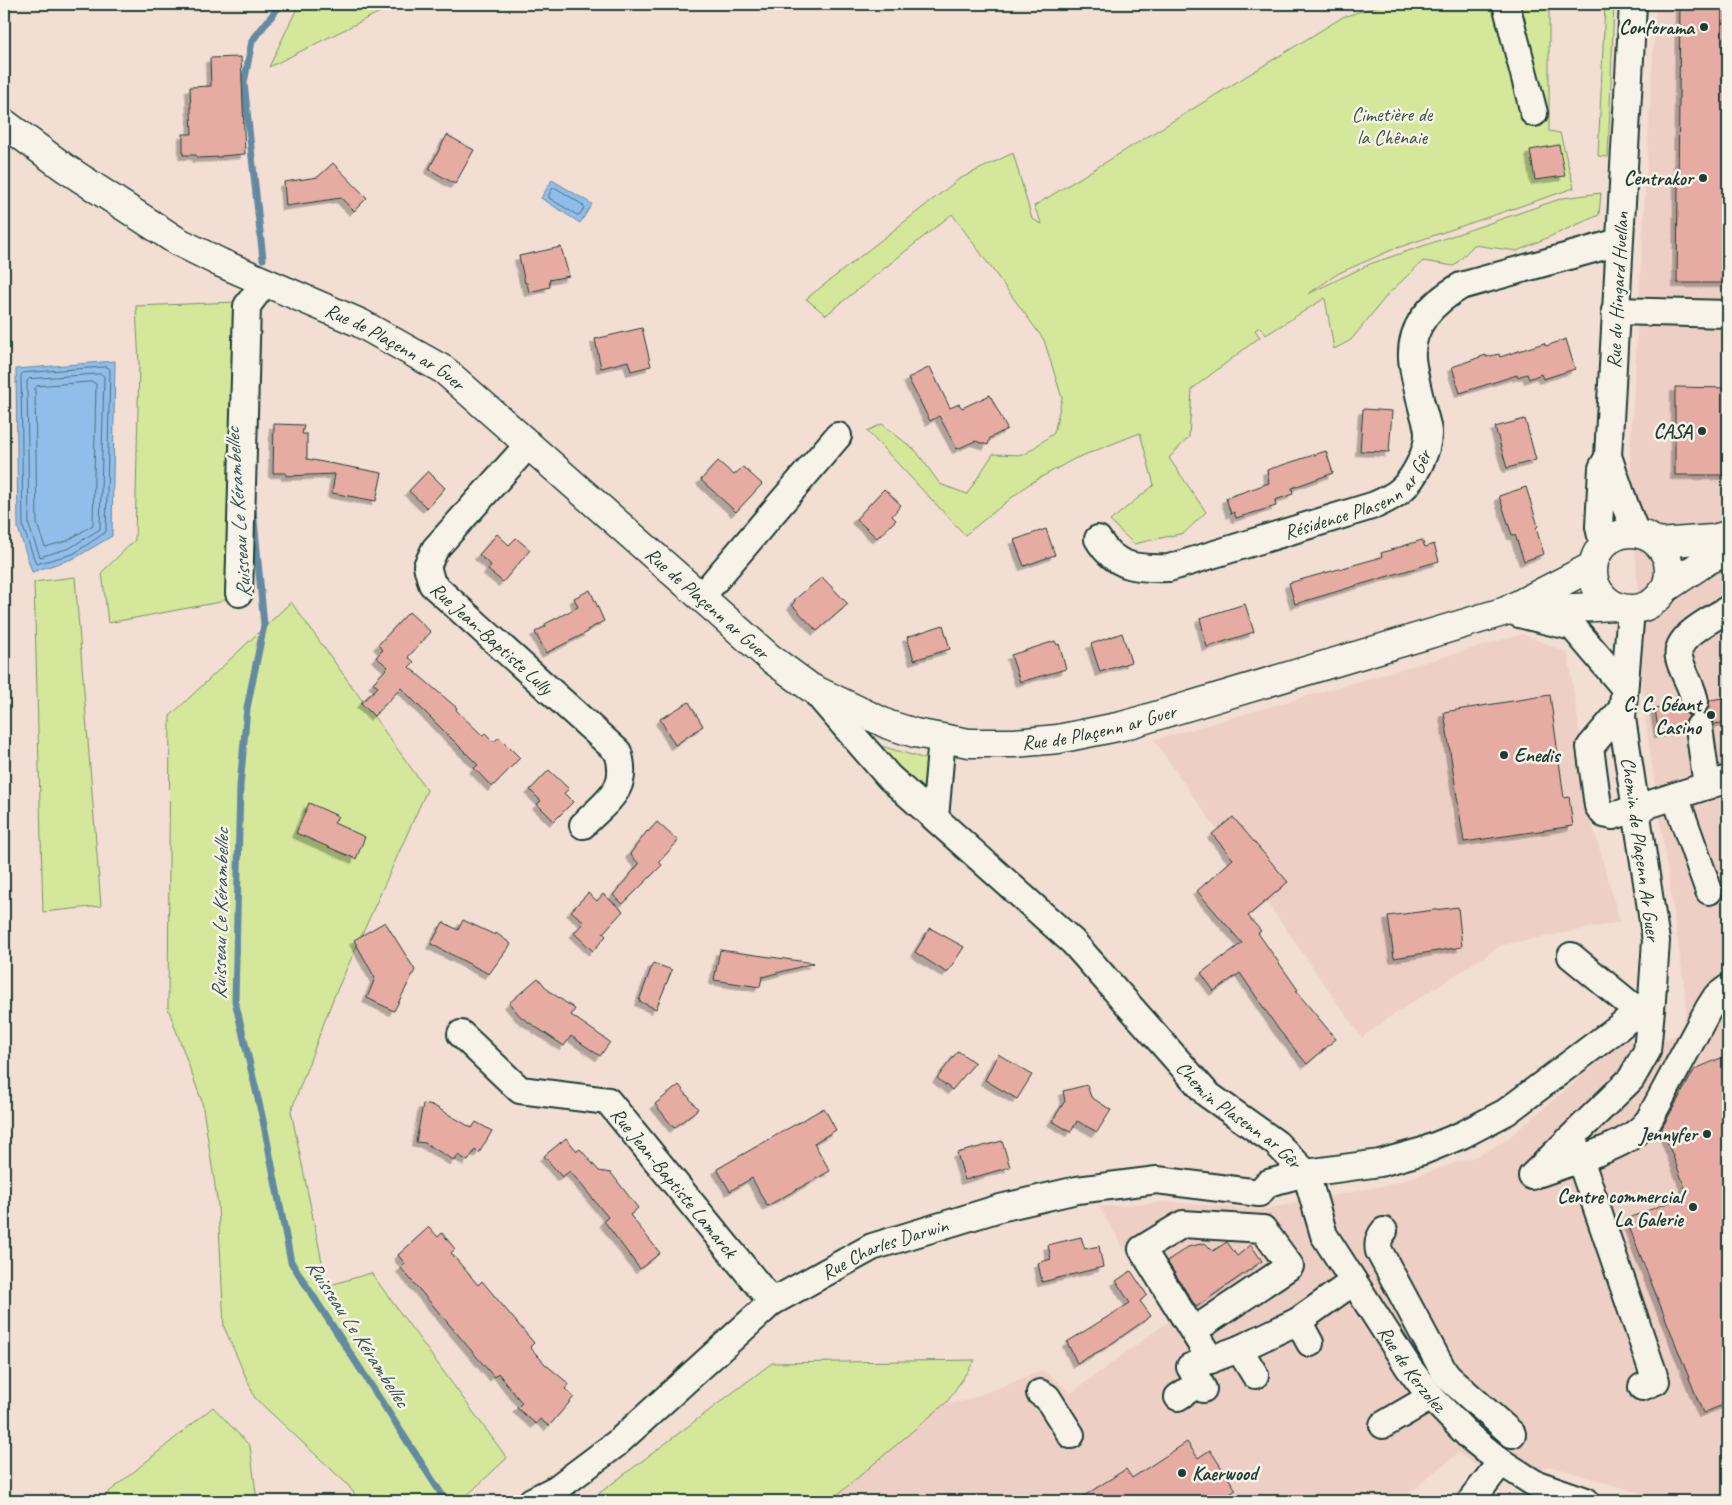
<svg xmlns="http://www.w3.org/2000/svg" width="1732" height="1505" font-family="Caveat,sans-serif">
  <defs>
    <filter id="shadow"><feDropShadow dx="-4.5" dy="4.5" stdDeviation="0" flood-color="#0004"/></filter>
  </defs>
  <rect width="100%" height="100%" fill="#f2ded3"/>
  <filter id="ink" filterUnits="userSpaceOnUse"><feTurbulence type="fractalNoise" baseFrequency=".02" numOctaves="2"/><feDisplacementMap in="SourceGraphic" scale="10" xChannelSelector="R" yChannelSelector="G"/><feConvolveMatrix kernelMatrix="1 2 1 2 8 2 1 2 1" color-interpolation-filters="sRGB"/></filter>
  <g filter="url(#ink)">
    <g fill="#eecfc5">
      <path d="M1656,4H1728V1501H1666L1550,1466L1502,1484L1458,1453L1408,1494L1396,1501H828L895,1442L945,1404L965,1401L1044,1370L1071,1393L1169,1321L1099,1207L1170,1202L1261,1210L1393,1184L1479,1155L1506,1140L1626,1039L1653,1045L1685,1031L1686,998L1645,718L1630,456Z"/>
      <path d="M1523,634L1568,653L1593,826L1620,922L1502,945L1385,1020L1362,1038L1154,740Z"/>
    </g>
    <g fill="#d4e79b" stroke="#7a9268">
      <path d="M299,4H396L269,67Z"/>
      <path d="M1384,4H1549V131L1560,133L1574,188L1394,249L1339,273L1308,294L1370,264L1563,198L1601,193L1599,215L1517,251L1474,245L1454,266L1423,261L1388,294L1351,340L1334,349L1325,298L1266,335L1260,327L1255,330L1260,337L1192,389L1189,437L1169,458L1206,512L1184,533L1134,544L1110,521L1154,485L1140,433L1074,459L1029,484L965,535L867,431L882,424L916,451L940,484L967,494L993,454L1024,455L1054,433L1062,398L1044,340L952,214L826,315L806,299L959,179L1013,153L1032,219L1042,224L1034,206L1343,17Z"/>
      <path d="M1605,4H1614L1608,157L1598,156Z"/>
      <path d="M236,302L228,598L220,602L108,623L102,572L135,540L139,365L136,306Z"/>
      <path d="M75,577L101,906L43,912L34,582Z"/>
      <path d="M291,602L427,790L333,999L291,1111L327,1286L371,1273L507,1458L461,1501H360L347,1484L255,1398L224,1327L218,1205L202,1102L168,1008L170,716Z"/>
      <path d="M867,742L929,760L927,800Z"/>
      <path d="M975,1360L947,1402L830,1501H589L772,1363Z"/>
      <path d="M213,1407L250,1446L257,1501H98Z"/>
    </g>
    <g fill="#90bdea" stroke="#638aa1">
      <path d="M552,180L592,204L580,223L541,198Z"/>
      <path d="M115,361L112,536L75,558L32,572L18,528L16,369Z"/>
    </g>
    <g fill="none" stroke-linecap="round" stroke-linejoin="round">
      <g stroke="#4c707d" stroke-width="1">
        <path d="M553,188H556L583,205L584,208L580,214L577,215L549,198V195Z"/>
        <path d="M107,367L110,369L106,532L73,554L36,564L23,527L21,375L23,373Z"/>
        <path d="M101,374L104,376L100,529L70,548L40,557L29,526L27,381L29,379Z"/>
        <path d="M93,382L96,384L93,525L67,541L45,547L37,524L35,388L37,386Z"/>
      </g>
      <g stroke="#638aa1" stroke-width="7">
        <path d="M263,259L244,83L252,41L281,4"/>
        <path d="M253,509L264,625L247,708L240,786L235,1001L263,1120L291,1262L446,1501"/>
      </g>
    </g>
    <g fill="#e6aca3" stroke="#1f3d34" filter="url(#shadow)">
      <path d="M1680,4H1728V283H1677Z"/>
      <path d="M241,57L245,154L221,156V157L197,158L196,155H183V134H192L190,87L211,86L210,58Z"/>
      <path d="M447,135L474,150L455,184L429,169Z"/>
      <path d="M1559,145L1565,176L1535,180L1530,150Z"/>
      <path d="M333,163L367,198L354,211L341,198L286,206L284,182L318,177Z"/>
      <path d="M561,247L569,276L549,280L550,287L529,292L527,283H525L519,256Z"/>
      <path d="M642,328L651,366L631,371L628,361L601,368L595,339Z"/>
      <path d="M1566,339L1575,369L1543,379L1541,374L1529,379L1527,374L1517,377V375L1460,393L1452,367L1486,355V357L1499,354L1500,357L1544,343L1546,346Z"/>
      <path d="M930,367L950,408L959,404L962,408L990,395L1007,429L990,438L988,445L975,441L957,449L939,416L930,421L908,378Z"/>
      <path d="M1675,387L1728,388V475H1675Z"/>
      <path d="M1363,409L1392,411L1389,452L1360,451Z"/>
      <path d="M1525,419L1536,460L1507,468L1495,427Z"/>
      <path d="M274,424L304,425L302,434H307V459L382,473L376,501L332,493L335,474L286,476V473H273Z"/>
      <path d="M1326,451L1333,473L1292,488L1293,494L1275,500L1276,506L1236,518L1234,512L1231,514L1226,498L1269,483L1267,470Z"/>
      <path d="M718,461L734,475L743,467L762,484L736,512L701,480Z"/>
      <path d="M428,471L445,488L427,508L409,491Z"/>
      <path d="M1526,487L1538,526L1536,528L1544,554L1524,561L1515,535H1512L1499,496Z"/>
      <path d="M884,489L901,505L892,516L896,520L877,538L856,519Z"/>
      <path d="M1046,529L1055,555L1024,566L1014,540Z"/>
      <path d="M497,534L509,545L516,538L530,550L503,582L488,570L491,565L479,555Z"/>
      <path d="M1422,540L1425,547L1434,544L1439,561L1295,604L1289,583L1382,557L1381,553Z"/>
      <path d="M822,577L848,604L817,631L792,605L795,601L794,600Z"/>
      <path d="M590,590L604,621L587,630L588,632L546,653L535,632L546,626L545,624L578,607L574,598Z"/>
      <path d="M1245,604L1254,632L1207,647L1200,618Z"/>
      <path d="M409,612L431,632L408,657L414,662L409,667L457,708L456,710L483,736L485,733L494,742L499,737L520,758L492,787L474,768L478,765L401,688L374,716L361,703L378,687L373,683L388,667L376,657L383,650L378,645Z"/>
      <path d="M943,625L950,649L914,660L907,637Z"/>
      <path d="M1122,633L1131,662L1100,672L1091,644Z"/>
      <path d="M1055,641L1057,645L1059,644L1066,669L1020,682L1011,655Z"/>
      <path d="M1550,695L1564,798L1569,797L1573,826L1464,842L1444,712Z"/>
      <path d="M1728,697V722L1714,724L1711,717L1705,713L1709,707L1710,700Z"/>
      <path d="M689,702L703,726L675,745L660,719Z"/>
      <path d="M1680,705L1683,711L1689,716L1685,722L1684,729L1659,734L1655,709Z"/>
      <path d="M549,770L569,789L564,793L573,802L554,821L537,804L541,801L530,790Z"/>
      <path d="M309,803L338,816L334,823L365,837L356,859L296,833Z"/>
      <path d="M1233,817L1288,882L1248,916L1261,931L1258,933L1298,990L1296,991L1336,1039L1307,1064L1279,1030L1240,973L1214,991L1201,973L1242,943L1197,891L1233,859L1212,834Z"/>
      <path d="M657,822L678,841L659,862L662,865L623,904L613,895L639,864L630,854L647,831L648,832Z"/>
      <path d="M588,893L597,901L603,894L623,911L603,933L606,936L593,951L574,933L584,922L571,911Z"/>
      <path d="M1458,907L1462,947L1394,958L1388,916Z"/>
      <path d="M463,920L495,935L496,933L511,944L489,974L431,944L443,922L458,930Z"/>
      <path d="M385,922L415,970L394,1011L367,998L375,978L354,940Z"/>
      <path d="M930,928L964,947L947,973L915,952Z"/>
      <path d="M720,950L814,963L762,977L760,987L714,980Z"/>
      <path d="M653,963L672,970L656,1009L639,1001Z"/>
      <path d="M538,978L549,991L575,1009L571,1015L610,1042L600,1056L571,1036L564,1046L521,1017L509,1003Z"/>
      <path d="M958,1051L975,1063L952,1090L937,1078Z"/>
      <path d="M998,1054L1032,1075L1017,1099L985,1080Z"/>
      <path d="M1728,1055V1403L1703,1413L1626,1219L1688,1195L1662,1128L1695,1069Z"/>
      <path d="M679,1085L698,1109L674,1128L655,1104Z"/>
      <path d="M1087,1085L1091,1097L1111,1110L1097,1132L1077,1121L1071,1132L1052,1121L1065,1101L1063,1091Z"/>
      <path d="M423,1104L434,1106L472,1128L476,1122L492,1131L479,1153L475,1150L468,1161L458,1155L455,1161L425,1143L416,1142Z"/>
      <path d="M824,1108L836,1130L814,1143L830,1171L767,1206L752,1178L730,1191L717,1169Z"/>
      <path d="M566,1138L577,1151L580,1149L599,1171L611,1173L638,1208L630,1215L660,1253L640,1269L604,1221L608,1217L570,1171L562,1177L544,1156Z"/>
      <path d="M1002,1141L1010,1167L965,1180L957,1153Z"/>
      <path d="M429,1227L438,1237L442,1233L455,1249L451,1253L478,1285L482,1281L534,1343L530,1347L545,1364L569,1384L565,1389L574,1397L549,1426L540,1419L536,1424L517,1408L522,1403L498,1373L494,1377L401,1268L405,1264L398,1255Z"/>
      <path d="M1081,1237L1085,1249L1099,1246L1103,1267L1042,1282L1038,1263L1051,1259L1048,1245Z"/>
      <path d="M1227,1242L1237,1256L1251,1245L1262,1261L1196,1307L1167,1261L1188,1247L1205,1243L1213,1251Z"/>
      <path d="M1131,1271L1147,1295L1140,1301L1151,1316L1105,1348L1077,1363L1067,1342L1130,1303L1116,1281Z"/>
      <path d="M1187,1442L1198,1458L1210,1450L1236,1490L1219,1501H1076L1126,1469L1132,1478Z"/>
    </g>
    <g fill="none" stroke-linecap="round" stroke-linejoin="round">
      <g stroke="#1f3d34" stroke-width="30">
        <g id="minor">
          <path d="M1506,4L1534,113"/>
          <path d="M1633,4L1608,456L1626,508L1636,533"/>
          <path d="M1615,311L1728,314"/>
          <path id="s1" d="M529,444L435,549L427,566L432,584L618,752C630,790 607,800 583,825"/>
          <path id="s2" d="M1098,539C1115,568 1138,569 1169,568L1375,505C1384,501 1393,497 1401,490C1414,479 1429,450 1428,432C1427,421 1422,410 1420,399C1417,385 1413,371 1412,358C1410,324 1435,301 1461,286L1619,242"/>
          <path d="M1603,545L1599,527L1602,468L1607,459"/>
          <path d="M239,593L247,306L265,282"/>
          <path d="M701,597L838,436"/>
          <path d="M1519,614L1573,627L1624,687"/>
          <path id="s3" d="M812,688L889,777L1073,942L1207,1094L1276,1143L1306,1173L1324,1235L1409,1368L1431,1397L1470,1437L1501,1462L1534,1483L1586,1501"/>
          <path d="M1695,702C1693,687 1683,674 1679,658C1674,636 1713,619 1728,609"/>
          <path d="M1623,708L1590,747L1598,806L1604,814L1613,816L1728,779"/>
          <path d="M1699,727L1707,786"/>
          <path d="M1675,796L1709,891"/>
          <path d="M935,818L942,738"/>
          <path d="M1571,956L1638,1011"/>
          <path id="s4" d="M461,1034L520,1090L608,1101L772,1302"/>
          <path d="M1574,1142L1580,1159C1604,1150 1633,1141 1649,1120L1709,1008L1716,997L1728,988"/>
          <path d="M1540,1173L1580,1159L1656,1381L1642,1387"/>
          <path d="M1532,1176L1631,1079L1647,1051L1652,999L1656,941L1622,718L1631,610"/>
          <path d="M1384,1231C1379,1237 1377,1242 1379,1251L1444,1372L1449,1378L1512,1434"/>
          <path d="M1298,1321L1310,1343"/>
          <path d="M1193,1331L1290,1266L1263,1229L1183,1224L1142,1249L1211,1360"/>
          <path d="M1239,1349L1255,1375"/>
          <path d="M1203,1389L1190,1367L1239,1349L1298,1321L1353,1282"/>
          <path d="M1040,1393L1047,1397L1071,1435"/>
          <path d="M1178,1397L1199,1383"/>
          <path d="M1383,1425L1431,1397"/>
          <path id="s5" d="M532,1501L556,1489L616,1444L772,1302L872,1247L1000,1208L1077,1190L1157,1180L1259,1193L1268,1183L1306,1173L1380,1163L1423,1151L1462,1135L1506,1112L1619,1027L1652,999"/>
          <path d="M1471,1501L1501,1462"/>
        </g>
      </g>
      <g stroke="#1f3d34" stroke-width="31">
        <g id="major">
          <path id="s6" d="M4,123L65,168L177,241L221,263L360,323L444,370L770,658L811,688L889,725L915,733L969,743H1015L1058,739L1122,726L1506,611L1593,566"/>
          <circle cx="1631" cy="571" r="38"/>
          <path d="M1658,543L1713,539L1728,535"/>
          <path d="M1666,588L1708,560L1728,551"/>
          <path d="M1515,611L1615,606"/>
        </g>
      </g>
      <use href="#minor" stroke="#f7f3e8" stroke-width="26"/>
      <use href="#major" stroke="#f7f3e8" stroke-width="28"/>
    </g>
  </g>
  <g fill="#1f3d34" stroke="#f7f3e8" stroke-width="2">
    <circle cx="1704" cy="27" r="5"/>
    <circle cx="1703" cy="178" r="5"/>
    <circle cx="1702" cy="431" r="5"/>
    <circle cx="1711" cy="715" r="5"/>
    <circle cx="1504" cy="755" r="5"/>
    <circle cx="1707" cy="1134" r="5"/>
    <circle cx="1693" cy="1207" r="5"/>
    <circle cx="1182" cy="1473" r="5"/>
  </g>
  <g text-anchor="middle" stroke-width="5" stroke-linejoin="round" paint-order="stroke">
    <g font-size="20" font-weight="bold" fill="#1f3d34" stroke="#f7f3e8" text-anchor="end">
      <text x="1694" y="34">Conforama</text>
      <text x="1693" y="185">Centrakor</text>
      <text x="1692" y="438">CASA</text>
      <text x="1701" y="711">C. C. Géant<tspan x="1701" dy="23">Casino</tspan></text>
      <text x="1514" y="762" text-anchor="start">Enedis</text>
      <text x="1697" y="1141">Jennyfer</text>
      <text x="1683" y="1203">Centre commercial<tspan x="1683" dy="23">La Galerie</tspan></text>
      <text x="1192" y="1480" text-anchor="start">Kaerwood</text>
    </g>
    <g font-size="20" fill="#3a5643" stroke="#f7f3e8">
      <text x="1392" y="121">Cimetière de<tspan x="1392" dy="23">la Chênaie</tspan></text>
    </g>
    <g font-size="20" fill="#1f3d34" stroke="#f7f3e8">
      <text transform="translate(1617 290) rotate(-87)" y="7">Rue du Hingard Huellan</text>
      <text dy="7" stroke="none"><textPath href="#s6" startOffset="452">Rue de Plaçenn ar Guer</textPath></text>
      <text dy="7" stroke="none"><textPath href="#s2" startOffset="288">Résidence Plasenn ar Gêr</textPath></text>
      <text dy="7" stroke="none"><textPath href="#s6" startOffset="858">Rue de Plaçenn ar Guer</textPath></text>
      <text dy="7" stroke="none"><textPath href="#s1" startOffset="259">Rue Jean-Baptiste Lully</textPath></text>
      <text dy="7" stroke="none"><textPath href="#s6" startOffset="1292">Rue de Plaçenn ar Guer</textPath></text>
      <text transform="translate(1641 849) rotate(82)" y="7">Chemin de Plaçenn Ar Guer</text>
      <text dy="7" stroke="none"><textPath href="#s3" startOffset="605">Chemin Plasenn ar Gêr</textPath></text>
      <text dy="7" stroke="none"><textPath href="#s4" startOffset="275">Rue Jean-Baptiste Lamarck</textPath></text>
      <text dy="7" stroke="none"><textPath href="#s5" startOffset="438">Rue Charles Darwin</textPath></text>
      <text dy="7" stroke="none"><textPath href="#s3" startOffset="919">Rue de Kerzolez</textPath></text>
    </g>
    <g font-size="21" font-style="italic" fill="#365758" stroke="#f7f3e8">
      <text transform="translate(238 513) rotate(-94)" y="7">Ruisseau Le Kérambellec</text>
      <text transform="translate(220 914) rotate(-89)" y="7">Ruisseau Le Kérambellec</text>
      <text transform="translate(358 1333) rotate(57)" y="7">Ruisseau Le Kérambellec</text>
    </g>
  </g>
  <rect width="1732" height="1505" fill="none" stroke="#f7f3e8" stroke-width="20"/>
  <rect x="10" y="10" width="1712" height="1485" fill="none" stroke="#1f3d34" stroke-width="2" filter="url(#ink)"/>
</svg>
